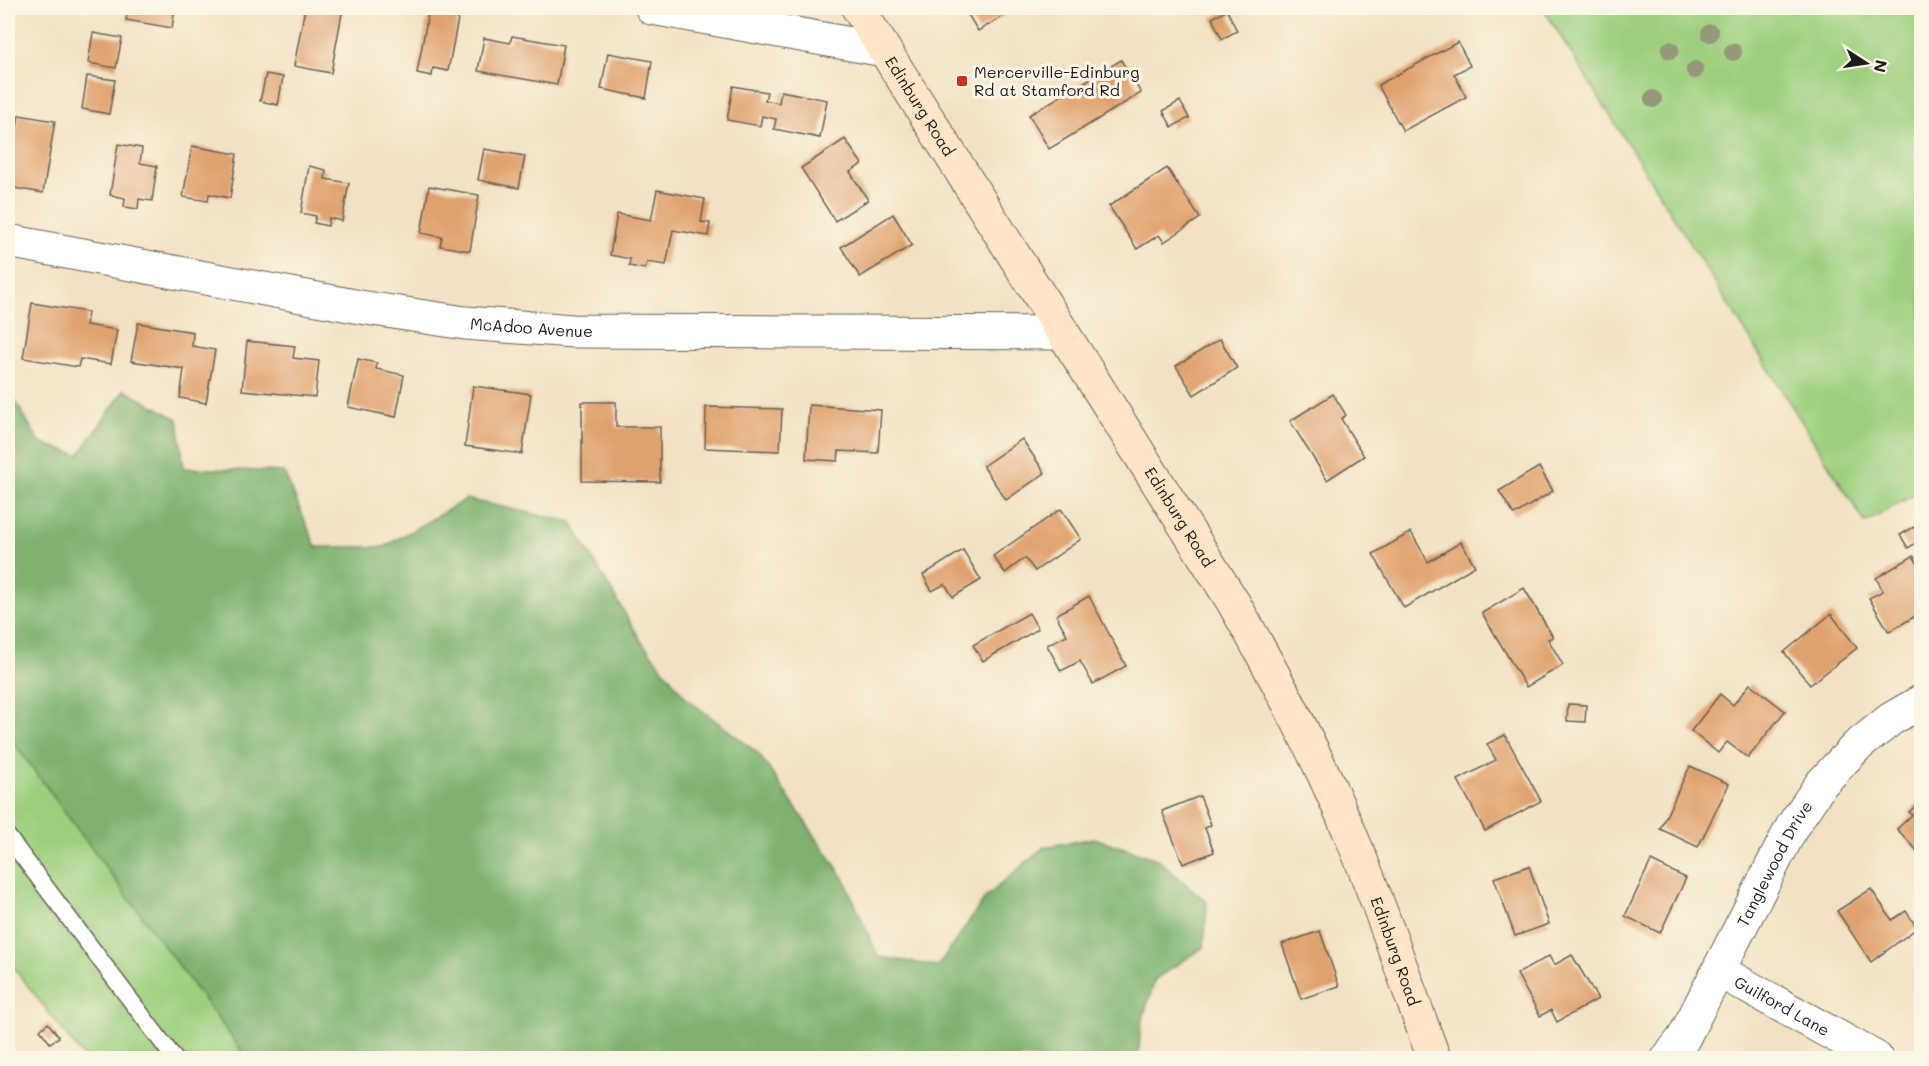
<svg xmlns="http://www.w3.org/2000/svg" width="1929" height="1066" font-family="Mali,sans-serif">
  <rect width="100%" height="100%" fill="#fcf5e5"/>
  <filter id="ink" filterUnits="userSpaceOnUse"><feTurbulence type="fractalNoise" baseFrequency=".0167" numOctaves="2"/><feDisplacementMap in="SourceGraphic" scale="12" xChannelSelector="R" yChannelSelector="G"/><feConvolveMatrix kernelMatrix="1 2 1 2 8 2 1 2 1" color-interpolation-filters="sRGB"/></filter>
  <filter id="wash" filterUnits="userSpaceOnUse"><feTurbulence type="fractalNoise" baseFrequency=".008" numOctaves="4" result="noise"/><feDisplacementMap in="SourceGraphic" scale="24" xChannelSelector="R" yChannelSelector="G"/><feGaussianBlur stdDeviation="1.35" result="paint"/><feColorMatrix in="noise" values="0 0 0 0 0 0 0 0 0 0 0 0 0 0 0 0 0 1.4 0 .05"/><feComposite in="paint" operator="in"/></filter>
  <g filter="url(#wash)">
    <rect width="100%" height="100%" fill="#f1e2c3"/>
    <g fill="#9dcf7e" stroke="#5c764d" stroke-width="1.5">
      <path d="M1543,8H1921V490L1865,523Z"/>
      <path d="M8,735L247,1058H84L8,960Z"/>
    </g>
    <path fill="#7eb26d" stroke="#4d6744" stroke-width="1.5" d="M124,390L178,419L184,468L284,472L316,547H384L466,499L571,522L641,641L687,699L758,753L844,878L878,957L938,966L986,897L1044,847L1094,838L1157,859L1207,902L1204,947L1155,979L1141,1025L1138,1058H247L8,735V396L13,397L40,443L79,455Z"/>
    <g id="blocks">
      <g fill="#dfa16d">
        <path d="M128,8H175L172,28L126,20Z"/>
        <path d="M305,8H343L331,73L294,66Z"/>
        <path d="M964,8H1017L978,31Z"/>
        <path d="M429,9L459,14L448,71L433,68L432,76L417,73Z"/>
        <path d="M1227,10L1237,31L1222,39L1212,18Z"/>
        <path d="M93,33L122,38L116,68L88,63Z"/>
        <path d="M512,36L564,45L557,85L478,71L484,38L510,43Z"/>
        <path d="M1458,42L1470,66L1454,74L1466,97L1403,131L1378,85Z"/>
        <path d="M608,53L652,61L646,98L601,89Z"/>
        <path d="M1121,60L1141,93L1049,149L1029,115Z"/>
        <path d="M266,74L283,77L278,105L260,101Z"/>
        <path d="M87,76L115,80L109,114L82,109Z"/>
        <path d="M733,86L767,92L765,100L779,103L781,91L827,100L820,138L774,129L776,119L762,116L760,126L727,120Z"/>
        <path d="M1180,101L1189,118L1172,127L1163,111Z"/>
        <path d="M19,115L55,121L43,193L8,187Z"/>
        <path d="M845,139L862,164L850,172L868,200L835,221L801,168Z"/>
        <path d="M118,144L142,148L140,163L157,166L152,201L139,199L138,209L124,207L125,198L110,195Z"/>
        <path d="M192,146L237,154L230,198L209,194L208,201L183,197Z"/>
        <path d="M484,149L525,156L519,188L478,180Z"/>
        <path d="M309,166L326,170L325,179L349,183L342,221L329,218L328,226L314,223L316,216L301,213Z"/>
        <path d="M1167,168L1200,218L1164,242L1159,235L1137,249L1109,206Z"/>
        <path d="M429,186L479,195L470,251L440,246L442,237L421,233Z"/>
        <path d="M657,190L705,199L701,222L710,223L708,236L673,230L666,265L647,262L645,269L629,266L630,259L610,255L617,214L651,220Z"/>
        <path d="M893,214L912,245L860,277L841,247Z"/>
        <path d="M32,303L88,312L86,325L117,330L111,364L80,359L78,367L23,358Z"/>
        <path d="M138,323L193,332L192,346L215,350L206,403L180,398L184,369L131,361Z"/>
        <path d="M1220,339L1237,368L1194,395L1176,366Z"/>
        <path d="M247,341L295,346L293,358L319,361L315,397L242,390Z"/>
        <path d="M358,359L377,363L376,369L404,375L396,417L348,407Z"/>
        <path d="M473,386L531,394L522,454L465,446Z"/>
        <path d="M1333,394L1346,415L1341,419L1364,456L1327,480L1290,421Z"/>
        <path d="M582,402H616V427H660V482L582,481Z"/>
        <path d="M809,405L881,410L878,453L839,451L838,461L806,459Z"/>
        <path d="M706,407L782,409L780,451L705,448Z"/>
        <path d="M1022,439L1045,473L1006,500L983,466Z"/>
        <path d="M1539,467L1553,491L1514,515L1499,491Z"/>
        <path d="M1061,509L1081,539L1035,571L1025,558L1005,573L993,556Z"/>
        <path d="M1914,527L1921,540L1908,548L1900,535Z"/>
        <path d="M1411,532L1428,562L1461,542L1475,566L1404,608L1373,554Z"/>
        <path d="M963,550L981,580L953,597L945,584L932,591L923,575Z"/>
        <path d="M1913,556L1922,570V612L1889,632L1869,598L1883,591L1876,578Z"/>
        <path d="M1524,588L1553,637L1548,639L1563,665L1526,687L1482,613Z"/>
        <path d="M1089,596L1126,666L1093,684L1080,661L1061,671L1047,645L1067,635L1056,615Z"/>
        <path d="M1029,613L1038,629L983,661L973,645Z"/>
        <path d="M1831,614L1857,648L1810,685L1784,652Z"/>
        <path d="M1750,684L1785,711L1748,758L1727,742L1718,753L1691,731L1720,694L1733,705Z"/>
        <path d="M1568,704L1586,705L1585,722L1567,721Z"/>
        <path d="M1505,735L1541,801L1485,831L1458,780L1496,760L1487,744Z"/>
        <path d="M1690,766L1729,784L1698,847L1660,829Z"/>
        <path d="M1200,796L1211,825L1205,828L1214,852L1183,864L1162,811Z"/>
        <path d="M1922,800V856L1897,829L1912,815L1909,812Z"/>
        <path d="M1651,861L1686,878L1660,933L1625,916Z"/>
        <path d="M1529,866L1549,924L1515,936L1494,878Z"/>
        <path d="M1871,889L1892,920L1906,911L1917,928L1871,962L1837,911Z"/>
        <path d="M1320,931L1339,986L1301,999L1282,944Z"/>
        <path d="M1572,955L1598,999L1557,1022L1551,1010L1540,1016L1517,974L1549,956L1554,965Z"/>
        <path d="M48,1023L59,1037L50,1043L40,1030Z"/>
      </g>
    </g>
  </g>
  <g filter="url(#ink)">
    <use href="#blocks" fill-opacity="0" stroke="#676156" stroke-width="1.5"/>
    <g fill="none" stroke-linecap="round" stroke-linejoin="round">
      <g stroke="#676156" stroke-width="19">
        <path id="lane" d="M8,837L174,1058"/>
      </g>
      <g stroke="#676156" stroke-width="35">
        <g id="street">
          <path d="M652,8L884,50"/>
          <path id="s1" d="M8,241L360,307L465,323L573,331L1062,333"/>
          <path id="s2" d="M1719,971L1876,1058"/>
          <path id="s3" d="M1668,1058L1683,1039L1793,825L1821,784L1856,747L1891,719L1922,701"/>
        </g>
      </g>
      <g stroke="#676156" stroke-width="35">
        <g id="secondary">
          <path id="s4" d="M858,8L1233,602C1279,682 1322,764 1357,850C1385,918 1408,989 1434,1058"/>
        </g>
      </g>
      <use href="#lane" stroke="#fff" stroke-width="16"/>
      <use href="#street" stroke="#fff" stroke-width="33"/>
      <use href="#secondary" stroke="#ffe4c6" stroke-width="33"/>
    </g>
    <g fill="#95987a">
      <circle cx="1710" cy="33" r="9"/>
      <circle cx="1670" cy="50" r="9"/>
      <circle cx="1733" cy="52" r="9"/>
      <circle cx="1695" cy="70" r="9"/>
      <circle cx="1653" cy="99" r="9"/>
    </g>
  </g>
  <rect fill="#c8321e" stroke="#fcf5e5" stroke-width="2" x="956" y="75" width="12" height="12" rx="3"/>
  <g text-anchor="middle" stroke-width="6" stroke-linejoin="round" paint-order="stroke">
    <g font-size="16" fill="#1c1c1c" stroke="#fcf5e5" text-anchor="start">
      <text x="974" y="78">Mercerville-Edinburg<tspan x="974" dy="18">Rd at Stamford Rd</tspan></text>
    </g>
    <g font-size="16" fill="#1c1c1c" stroke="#fcf5e5">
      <text dy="6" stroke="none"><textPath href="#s4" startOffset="116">Edinburg Road</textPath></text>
      <text dy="6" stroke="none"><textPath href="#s1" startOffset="531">McAdoo Avenue</textPath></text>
      <text dy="6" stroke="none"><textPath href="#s4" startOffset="602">Edinburg Road</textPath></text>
      <text dy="6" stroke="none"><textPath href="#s3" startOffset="222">Tanglewood Drive</textPath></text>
      <text dy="6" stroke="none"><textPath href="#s4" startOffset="1088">Edinburg Road</textPath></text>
      <text dy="6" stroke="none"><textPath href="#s2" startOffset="72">Guilford Lane</textPath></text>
    </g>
  </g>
  <rect width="1929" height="1066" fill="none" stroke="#fcf5e5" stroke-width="30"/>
  <g transform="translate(1866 63) rotate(102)" stroke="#fcf5e5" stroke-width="4.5" paint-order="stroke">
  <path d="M0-4.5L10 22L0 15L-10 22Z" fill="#1c1c1c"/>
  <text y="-9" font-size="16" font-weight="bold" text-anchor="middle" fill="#1c1c1c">N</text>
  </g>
</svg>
